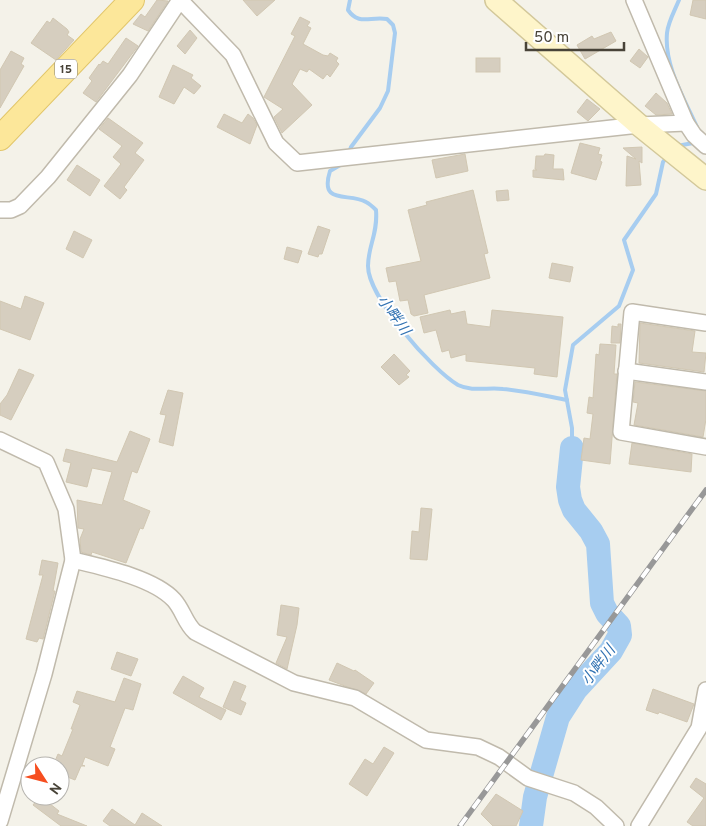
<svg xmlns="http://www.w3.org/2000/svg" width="706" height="826" font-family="Overpass,'Noto Sans JP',sans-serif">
  <rect width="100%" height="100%" fill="#f4f2e9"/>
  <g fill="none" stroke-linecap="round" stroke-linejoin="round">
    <g stroke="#a7cdf0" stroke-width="4">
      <path d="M679,0C675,10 668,22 667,33C664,66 684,98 697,127"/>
      <path d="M677,146L693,143L695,140"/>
      <path d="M349,153L351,147L380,108L388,91L395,33L393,25L387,19C370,16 359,26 348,10L350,0"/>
      <path d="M342,164L330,171C319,206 349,192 366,202C370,204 373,207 376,210C378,234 368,246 368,266C368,297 432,370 458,385C472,392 489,387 503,389C525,391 546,396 567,400"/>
      <path d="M572,448V428L565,390L573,345L619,306L633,270L624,240L656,194L663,162L667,157"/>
    </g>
    <path stroke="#a7cdf0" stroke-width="24" d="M531,826L535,797L558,717L576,689L611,651L620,635L619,626L607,613L602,603L598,544L591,531L574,510L570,500L568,487L572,448"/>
  </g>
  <g fill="#d6cebf" stroke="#d1c7b2">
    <path d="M157,0L168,1L148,31L133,24L141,14L145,17Z"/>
    <path d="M243,0H275L257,16Z"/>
    <path d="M693,0H706V19L690,15Z"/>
    <path d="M300,17L310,22L307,26L311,28L303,44L323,55L328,56L330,53L338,58L336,61L339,64L330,77L327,74L323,79L309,69L307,72L300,69L292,84L312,105L282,133L274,117L283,109L264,97L295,36L291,34Z"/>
    <path d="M53,18L67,29L69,32L67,35L74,40L56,60L31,43L47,21L50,23Z"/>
    <path d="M190,30L197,38L185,54L177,46Z"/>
    <path d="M611,32L616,41L585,59L577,45L592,36L594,39Z"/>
    <path d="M126,38L138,46L96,102L83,93L92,81L89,78L99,64L100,65L103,61L108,64Z"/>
    <path d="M639,49L648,57L640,68L630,61Z"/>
    <path d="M11,51L24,58L21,64L24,66L0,108V70Z"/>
    <rect x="476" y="58" width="24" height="14"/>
    <path d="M173,65L193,75L191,78L201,86L194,94L184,87L174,104L159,97Z"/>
    <path d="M656,93L667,103L672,114L656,115L645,106Z"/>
    <path d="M587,99L600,109L588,121L577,112Z"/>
    <path d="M224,114L242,123L248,114L253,118L257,125L250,144L217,127Z"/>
    <path d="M108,118L143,143L135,153L144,160L124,187L127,190L120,199L104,186L121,164L113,157L122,146L99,129Z"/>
    <path d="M580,143L600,148L598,154L602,155L600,161L602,162L596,180L571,173Z"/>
    <path d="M642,147V163L639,161L641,185L626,186L627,156L636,159L623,148Z"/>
    <path d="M465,154L468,171L436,178L432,160Z"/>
    <path d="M545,154L554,155L553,169H563L564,180L533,177V170H537L535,169L536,156H544Z"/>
    <path d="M77,165L100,180L90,196L67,180Z"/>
    <path d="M473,190L488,253L484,254L490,278L424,295L428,313L414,316L411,314L408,300L400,301L396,281L389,282L386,268L421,261L408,210L427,205L426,202Z"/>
    <path d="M508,190L509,200L497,201L496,191Z"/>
    <path d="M318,226L330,230L322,254H319L318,257L308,254Z"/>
    <path d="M74,231L92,240L83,258L66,249Z"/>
    <path d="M287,247L302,251L298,263L284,259Z"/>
    <path d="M552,263L573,267L570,282L549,278Z"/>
    <path d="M25,296L44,303L30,340L0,329V301L21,309Z"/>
    <path d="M450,310L451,314L465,311L467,324L490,327L492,310L563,317L557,377L534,374L535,368L466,361V354L451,358L449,350L442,352L436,330L424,333L420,317Z"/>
    <path d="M640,323L695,331L692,352L706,353L704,372L639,363Z"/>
    <path d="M618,324H621L620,343H611L612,326L618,327Z"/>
    <path d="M600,344L616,345L614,374H617L610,464L581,460L584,438L590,439L593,414L587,413L589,397L593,398L596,354L599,355Z"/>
    <path d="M394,354L410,371L406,375L409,377L399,385L381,367Z"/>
    <path d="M19,369L34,375L11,420L0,415V404L7,395Z"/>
    <path d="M635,382L706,391V419L703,437L634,425L638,403L633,402Z"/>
    <path d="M168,390L183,393L173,446L159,442L166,415L160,414Z"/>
    <path d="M130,431L150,439L137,473L132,471L123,500L150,511L143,529L140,528L126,563L92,552L91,555L81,552L80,539L84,529L78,528L77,500L102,505L112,472L92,468L87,487L66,482L71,463L63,461L66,449L117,462Z"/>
    <path d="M632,443L692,454L691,472L629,464Z"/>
    <path d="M421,508L432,509L427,560L410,559L412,531L419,532Z"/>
    <path d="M42,560L58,563L53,591H55L43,639L39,638L37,642L26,639L43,575H39Z"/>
    <path d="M281,605L299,608L297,625L287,669L276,663L287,637L277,635Z"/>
    <path d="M117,652L138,659L131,676L111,669Z"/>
    <path d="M337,663L354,671L355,670L374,683L366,694L329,680Z"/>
    <path d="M183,676L204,688L199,697L226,710L221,720L173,693Z"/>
    <path d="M124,678L141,684L133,710L125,708L110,747L115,749L108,766L85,757L82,765L85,766H81L75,780L60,774V766H53L58,754L62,756L73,729H71L80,705L73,702L77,691L115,702Z"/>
    <path d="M234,681L246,686L240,700L246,703L241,715L223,707Z"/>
    <path d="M653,689L694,704L687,722L659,712L658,714L646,710Z"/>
    <path d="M384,747L394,753L367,796L349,784L365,759L373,764Z"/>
    <path d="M696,778L706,784V826H693L687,822L704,798L690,787Z"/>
    <path d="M496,794L523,811L516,826H493L481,814Z"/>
    <path d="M40,796L59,811L57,814L87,826H61L33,805Z"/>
    <path d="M112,809L135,825L142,813L162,826H110L103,821Z"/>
  </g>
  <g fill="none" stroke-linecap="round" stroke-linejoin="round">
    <g stroke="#c0baac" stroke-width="18">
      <g id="street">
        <path d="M180,0L233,55L276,143L297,163L639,125L686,123"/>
        <path d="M634,0L686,123L694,135L706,146"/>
        <path d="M0,210H11L20,206L48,177L130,75L180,0"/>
        <path d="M706,323L632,312L621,432L706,447"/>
        <path d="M626,371L706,382"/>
        <path d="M0,440L46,462L66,509L73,560C102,567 154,578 174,600C183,610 185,623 195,632L294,683L355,698L426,740L478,747L499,757L528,778L574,793L596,807L616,826"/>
        <path d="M0,821L44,674L73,560"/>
        <path d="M639,826L699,728L706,690"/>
      </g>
    </g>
    <g stroke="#d3c89a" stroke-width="24">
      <path id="secondary" d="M496,0L639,125L706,179"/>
    </g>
    <g stroke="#e2c66a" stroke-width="26">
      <path id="primary" d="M0,138L132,0"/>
    </g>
    <use href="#street" stroke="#fff" stroke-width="15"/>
    <use href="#secondary" stroke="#fef5ca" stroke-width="21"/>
    <use href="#primary" stroke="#fce79a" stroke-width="24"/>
    <g stroke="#989898" stroke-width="5.5">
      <path id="rail" d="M460,826L706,490"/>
    </g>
    <use href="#rail" stroke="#fff" stroke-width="4" stroke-dasharray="11" stroke-linecap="butt"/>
  </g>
  <g text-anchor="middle" stroke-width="4" stroke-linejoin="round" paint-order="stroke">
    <rect fill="#fff" stroke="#7f7b74" stroke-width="1" x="55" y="59.5" width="22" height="19" rx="4"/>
    <g font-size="12" font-weight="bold" fill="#484338">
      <text x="66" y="73">15</text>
    </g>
    <g font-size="15" font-style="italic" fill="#3273b3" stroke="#fff">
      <text transform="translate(394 315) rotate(54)" y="5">小畔川</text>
      <text transform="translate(598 665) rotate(-53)" y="5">小畔川</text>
    </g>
  </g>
  <g transform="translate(45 781) rotate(126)"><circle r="24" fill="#ffffff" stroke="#b6b4af"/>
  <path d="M0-4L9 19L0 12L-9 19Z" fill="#f64e1f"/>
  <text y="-8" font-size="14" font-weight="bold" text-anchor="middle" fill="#484338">N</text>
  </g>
  <path d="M526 42v8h98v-8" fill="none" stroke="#484338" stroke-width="2.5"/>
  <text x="534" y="42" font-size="15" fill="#484338" stroke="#ffffff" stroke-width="4" paint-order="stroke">50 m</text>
</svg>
